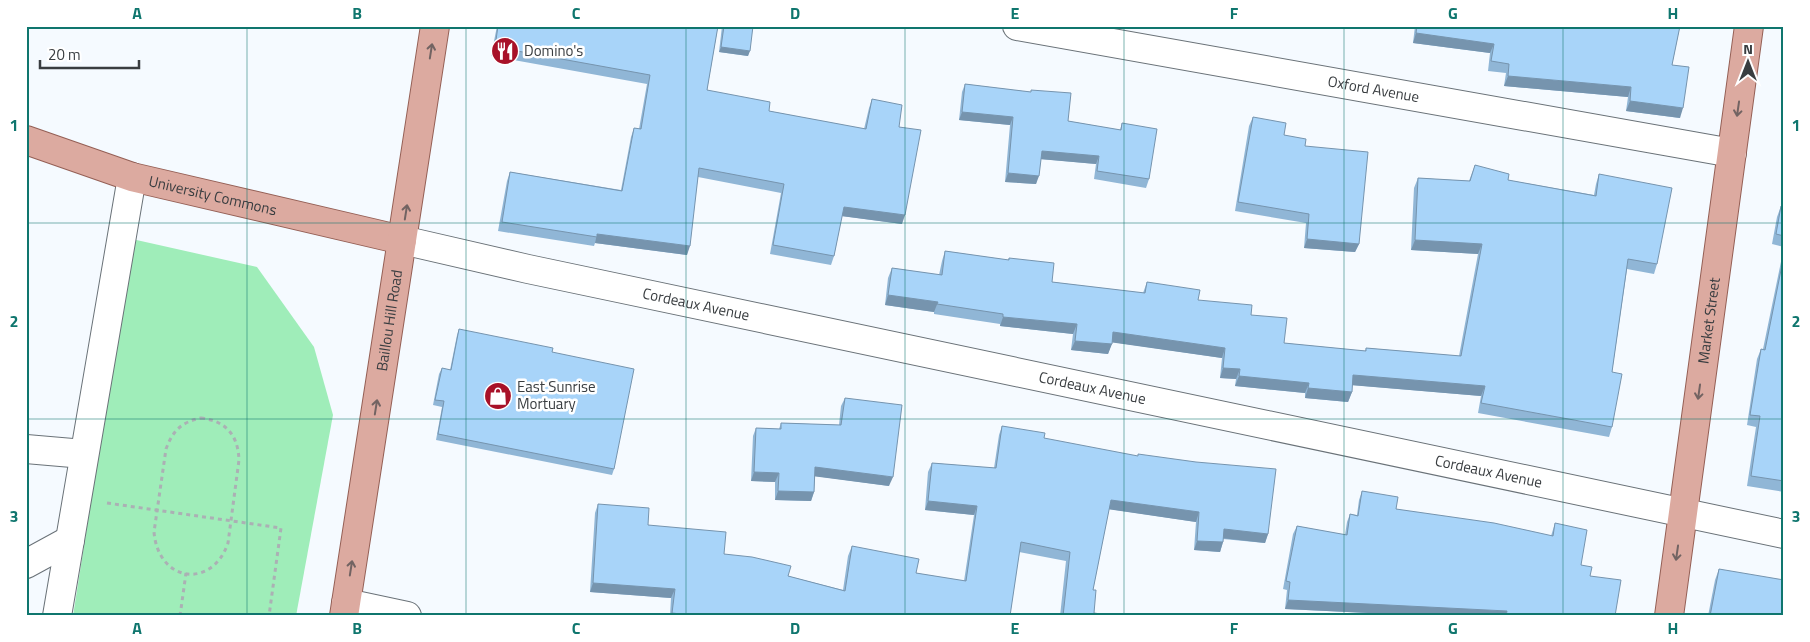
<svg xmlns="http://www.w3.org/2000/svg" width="1810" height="642" font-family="'Titillium Web',sans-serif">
  <rect width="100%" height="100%" fill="#f5faff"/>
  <path fill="#9fedb9" d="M132,239L257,267L314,347L333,415L296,616H73Z"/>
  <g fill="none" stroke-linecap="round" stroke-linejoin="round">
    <g stroke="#6a7278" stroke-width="30">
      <g id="minor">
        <path id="s1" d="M1017,26L1732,153"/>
        <path id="s2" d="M402,240L528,269L1784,534"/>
        <path d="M26,449L84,454"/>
        <path d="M26,564L70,540"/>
        <path d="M346,603L407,616"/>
        <path d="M57,616L132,177"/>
      </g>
    </g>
    <g stroke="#945f55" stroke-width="30">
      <g id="major">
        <path id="s3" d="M26,140L132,177L402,240"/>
        <path id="s4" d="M344,616L435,26"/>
        <path id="s5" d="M1669,616L1749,26"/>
      </g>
    </g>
    <g stroke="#abb0b4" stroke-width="3" stroke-dasharray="4 4" stroke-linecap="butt">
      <path d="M201,418C226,421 238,435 239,460L228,543C212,590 158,582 154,532L166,449C173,430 182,422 201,418Z"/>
      <path d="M107,503L281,528L269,616"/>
      <path d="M180,616L186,573"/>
    </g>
    <use href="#minor" stroke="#fff" stroke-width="28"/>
    <use href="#major" stroke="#dcaaa0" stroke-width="28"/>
  </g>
  <g fill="#90b6d6">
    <path d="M497,26H718L707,90L769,111L864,129L869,108L872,99L899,127L902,224L842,216L834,256L831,265L770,254L781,193L698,177L687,255L595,243L594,246L498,231L507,181L510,172L621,190L631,137L634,128L639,129L647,84L491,56Z"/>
    <path d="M722,26H753L748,56L719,52Z"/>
    <path d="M1415,26H1580L1594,27L1595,26H1680L1672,65L1680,118L1626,111L1628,97L1504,86L1506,73L1488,71L1490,53L1413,43Z"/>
    <path d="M965,84L1031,92V90L1068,121L1120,130L1122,123L1149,179L1146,188L1094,179L1096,164L1041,159L1036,184L1005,182L1010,125L959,120L962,92Z"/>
    <path d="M1253,117L1284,135L1305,146L1359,244L1355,252L1304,248L1306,223L1235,211L1249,126Z"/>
    <path d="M1475,165L1508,180L1594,195L1596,184L1599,174L1657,264L1654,274L1627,269L1612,372V427L1609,437L1478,413L1481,396L1352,385V392L1348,402L1305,398V393L1235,386L1236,379L1220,378L1222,358L1112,342L1108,354L1071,350L1073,334L1000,326V324L934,314V312L885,305L888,278L892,268L939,275L942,261L945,251L1008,260L1009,258L1052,282L1143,293L1147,282L1198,300L1251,315L1284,343L1365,351L1366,348L1459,356L1478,254L1411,250L1414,188L1418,178L1469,181Z"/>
    <path d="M1781,206L1784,207V492L1747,486L1756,427L1747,425L1757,359L1761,349H1763L1784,247L1772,244L1777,217Z"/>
    <path d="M459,329L552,352L614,469L612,475L436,440L442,407L433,405L439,374L442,368L450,370L457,335Z"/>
    <path d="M845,398L889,486L815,476L814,492L811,501L775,500V482L751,481L753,436L756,428L779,429L781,423L839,425L841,406Z"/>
    <path d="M1002,426L1044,438L1268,534L1265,543L1223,539V542L1220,552L1194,550L1196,522L1109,509L1093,590L1094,613L1115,616H1060L1066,561L1019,552L1010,616H670L671,598L590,592L595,513L598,504L648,525L724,554L788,576L843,590L848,556L852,546L916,573L964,581L974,515L925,510L928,472L932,463L994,468L999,435Z"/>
    <path d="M1362,491L1396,509L1551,536L1555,523L1581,565L1590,576L1615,616H1431L1285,609L1287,590L1283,589L1293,534L1297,526L1345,535L1347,522L1350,514L1357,515L1359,500Z"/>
    <path d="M1719,569L1784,616H1708L1715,580Z"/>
  </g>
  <g fill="#7694ae">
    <path d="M1416,33L1494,44L1490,53L1413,43Z"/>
    <path d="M721,47L750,51L748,56L719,52Z"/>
    <path d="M1508,76L1631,87L1628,97L1504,86Z"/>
    <path d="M1630,101L1683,108L1680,118L1626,111Z"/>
    <path d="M962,112L1013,117L1010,125L959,120Z"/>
    <path d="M1042,151L1099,156L1096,164L1039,159Z"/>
    <path d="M1008,173L1039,176L1036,184L1005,182Z"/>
    <path d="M844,207L905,215L902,224L841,216Z"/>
    <path d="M597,234L690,246L687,255L595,243Z"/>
    <path d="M1307,239L1359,244L1355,252L1304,248Z"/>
    <path d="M1415,240L1482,244L1478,254L1411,250Z"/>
    <path d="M888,295L938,302L934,312L885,305Z"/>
    <path d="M1003,317L1077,324L1073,334L1000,326Z"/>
    <path d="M1113,332L1225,348L1222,358L1109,342Z"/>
    <path d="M1075,341L1112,344L1108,354L1071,350Z"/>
    <path d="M1223,368L1240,369L1236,379L1220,378Z"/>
    <path d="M1353,375L1485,386L1481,396L1350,385Z"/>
    <path d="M1239,376L1309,383L1305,393L1235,386Z"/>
    <path d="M1308,388L1352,392L1348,402L1305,398Z"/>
    <path d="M815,467L893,477L889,486L812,476Z"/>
    <path d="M754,472L779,473L775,482L751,481Z"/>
    <path d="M778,491L814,492L811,501L775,500Z"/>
    <path d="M1111,500L1199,512L1196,522L1107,509Z"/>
    <path d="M928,501L977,506L974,515L925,510Z"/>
    <path d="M1224,529L1268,534L1265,543L1221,538Z"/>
    <path d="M1197,541L1223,542L1220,552L1194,550Z"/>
    <path d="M593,583L675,589L671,598L590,592Z"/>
    <path d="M1288,600L1507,611L1505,616H1431L1285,609Z"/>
    <path d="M672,613L698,616H671Z"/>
  </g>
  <g fill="#a8d4f9" stroke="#7694ae">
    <path d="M498,26H718L707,90L770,102L769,111L866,129L872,99L902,105L899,127L921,130L905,215L844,207L834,256L773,245L784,184L699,168L690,246L597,234V237L502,222L510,172L622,191L634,128L641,129L650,75L495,47Z"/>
    <path d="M724,26H753L750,51L721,47Z"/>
    <path d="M1417,26H1580L1596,27V26H1680L1672,65L1689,67L1683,108L1630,101L1631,87L1508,76L1509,64L1491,61L1494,44L1416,33Z"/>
    <path d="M965,84L1031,92V90L1071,93L1068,121L1121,130L1122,123L1157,129L1149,179L1097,171L1099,156L1042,151L1039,176L1008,173L1013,117L962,112Z"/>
    <path d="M1253,117L1286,123L1284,135L1306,139L1305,146L1368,152L1359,244L1307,239L1309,214L1238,202Z"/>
    <path d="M1475,165L1509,174L1508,180L1596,196L1599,174L1672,188L1657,264L1628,259L1612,372L1622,374L1612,427L1481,403L1485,386L1353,375L1352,392L1308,388L1309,383L1239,376L1240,369L1223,368L1225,348L1113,332L1112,344L1075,341L1077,324L1003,317V314L937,304L938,302L888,295L892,268L942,275L945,251L1009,260V258L1054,263L1052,282L1145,293L1147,282L1200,290L1198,300L1252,305L1251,315L1287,318L1284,343L1366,351V348L1461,356L1482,244L1415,240L1418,178L1470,181Z"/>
    <path d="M1781,206L1784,207V236L1776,234Z"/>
    <path d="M1784,255V481L1751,476L1760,416L1750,415L1761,349L1765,350Z"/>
    <path d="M459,329L553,348L552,352L634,369L614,469L438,434L444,401L435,400L442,368L451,370Z"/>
    <path d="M845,398L902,405L893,477L815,467L814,492L778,491L779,473L754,472L756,428L781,429V423L841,425Z"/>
    <path d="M1002,426L1045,433L1044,438L1138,456V454L1196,462L1276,469L1268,534L1224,529L1223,542L1197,541L1199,512L1111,500L1093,590H1096L1094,613L1115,616H1063L1070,552L1021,542L1010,616H698L672,613L675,589L593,583L598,504L649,508L648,525L726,532L724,554L752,557L791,566L788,576L845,591L852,546L919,559L916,573L966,581L977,506L928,501L932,463L996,468Z"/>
    <path d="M1362,491L1398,497L1396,509L1494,523L1553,536L1555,523L1587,530L1581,565L1592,567L1590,576L1621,580L1615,616H1506L1507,611L1288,600L1290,582L1286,581L1297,526L1347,535L1350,514L1358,516Z"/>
    <path d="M1719,569L1784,580V616H1710Z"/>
  </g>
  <defs><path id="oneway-shaft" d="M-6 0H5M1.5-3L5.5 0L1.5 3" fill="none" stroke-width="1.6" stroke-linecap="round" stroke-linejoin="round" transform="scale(1.25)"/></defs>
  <g stroke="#726362">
    <use href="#oneway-shaft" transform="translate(431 51) rotate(-81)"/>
    <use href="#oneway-shaft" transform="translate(1738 109) rotate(98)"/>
    <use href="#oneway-shaft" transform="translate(406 212) rotate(-81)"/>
    <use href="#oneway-shaft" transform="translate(1699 392) rotate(98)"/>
    <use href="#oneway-shaft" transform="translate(376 407) rotate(-81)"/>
    <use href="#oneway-shaft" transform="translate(1677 553) rotate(98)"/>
    <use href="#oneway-shaft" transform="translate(351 568) rotate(-81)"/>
  </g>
  <path fill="none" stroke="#0f766e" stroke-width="1" stroke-opacity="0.55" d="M247,26V616M466,26V616M686,26V616M905,26V616M1124,26V616M1344,26V616M1563,26V616M26,223H1784M26,419H1784"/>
  <defs>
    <g id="restaurant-disc" transform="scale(1.4375)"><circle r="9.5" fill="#a81128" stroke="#fff"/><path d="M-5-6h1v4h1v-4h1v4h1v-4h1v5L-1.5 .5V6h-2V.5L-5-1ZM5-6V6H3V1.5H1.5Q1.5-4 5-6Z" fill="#fff"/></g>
    <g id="shop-disc" transform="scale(1.4375)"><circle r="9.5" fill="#a81128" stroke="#fff"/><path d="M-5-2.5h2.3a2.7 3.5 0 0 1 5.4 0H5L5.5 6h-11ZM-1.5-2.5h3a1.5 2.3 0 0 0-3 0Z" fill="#fff"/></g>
  </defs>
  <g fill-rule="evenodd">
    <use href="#restaurant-disc" x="505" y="51"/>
    <use href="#shop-disc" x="498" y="396"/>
  </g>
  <g text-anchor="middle" stroke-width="5" stroke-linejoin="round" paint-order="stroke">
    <g font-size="15" fill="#393d40" stroke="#fff" text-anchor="start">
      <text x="524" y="56">Domino's</text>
      <text x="517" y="392">East Sunrise<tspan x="517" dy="17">Mortuary</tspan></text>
    </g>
    <g font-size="15" fill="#393d40" stroke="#fff">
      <text dy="5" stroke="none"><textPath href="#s1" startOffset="362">Oxford Avenue</textPath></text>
      <text dy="5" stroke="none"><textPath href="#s3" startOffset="195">University Commons</textPath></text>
      <text dy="5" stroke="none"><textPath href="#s2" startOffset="301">Cordeaux Avenue</textPath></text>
      <text dy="5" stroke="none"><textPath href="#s4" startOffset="299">Baillou Hill Road</textPath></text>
      <text dy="5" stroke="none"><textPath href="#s5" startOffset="298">Market Street</textPath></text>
      <text dy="5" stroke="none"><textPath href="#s2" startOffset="706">Cordeaux Avenue</textPath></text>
      <text dy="5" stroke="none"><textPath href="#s2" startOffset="1111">Cordeaux Avenue</textPath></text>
    </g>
  </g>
  <rect width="1810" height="642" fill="none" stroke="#ffffff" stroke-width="55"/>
  <g transform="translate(1748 62)" stroke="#ffffff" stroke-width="4" paint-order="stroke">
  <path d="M0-4L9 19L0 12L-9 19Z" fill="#393d40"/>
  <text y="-8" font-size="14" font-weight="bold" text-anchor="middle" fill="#393d40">N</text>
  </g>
  <path d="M40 60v8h99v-8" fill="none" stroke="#393d40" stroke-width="2.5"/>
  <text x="48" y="60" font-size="15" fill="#393d40" stroke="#ffffff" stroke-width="4" paint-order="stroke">20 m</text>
  <rect x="28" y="28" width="1754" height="586" fill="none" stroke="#0f766e" stroke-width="2"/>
  <g font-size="16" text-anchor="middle" font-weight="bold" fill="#0f766e">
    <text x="137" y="19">A</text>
    <text x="357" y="19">B</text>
    <text x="576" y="19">C</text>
    <text x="795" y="19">D</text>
    <text x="1015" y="19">E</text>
    <text x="1234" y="19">F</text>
    <text x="1453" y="19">G</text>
    <text x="1673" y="19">H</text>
    <text x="14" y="131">1</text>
    <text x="1796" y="131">1</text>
    <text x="14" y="327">2</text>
    <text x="1796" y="327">2</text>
    <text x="14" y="522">3</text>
    <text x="1796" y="522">3</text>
    <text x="137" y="634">A</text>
    <text x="357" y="634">B</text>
    <text x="576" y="634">C</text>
    <text x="795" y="634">D</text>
    <text x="1015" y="634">E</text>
    <text x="1234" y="634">F</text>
    <text x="1453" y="634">G</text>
    <text x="1673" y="634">H</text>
  </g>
</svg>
